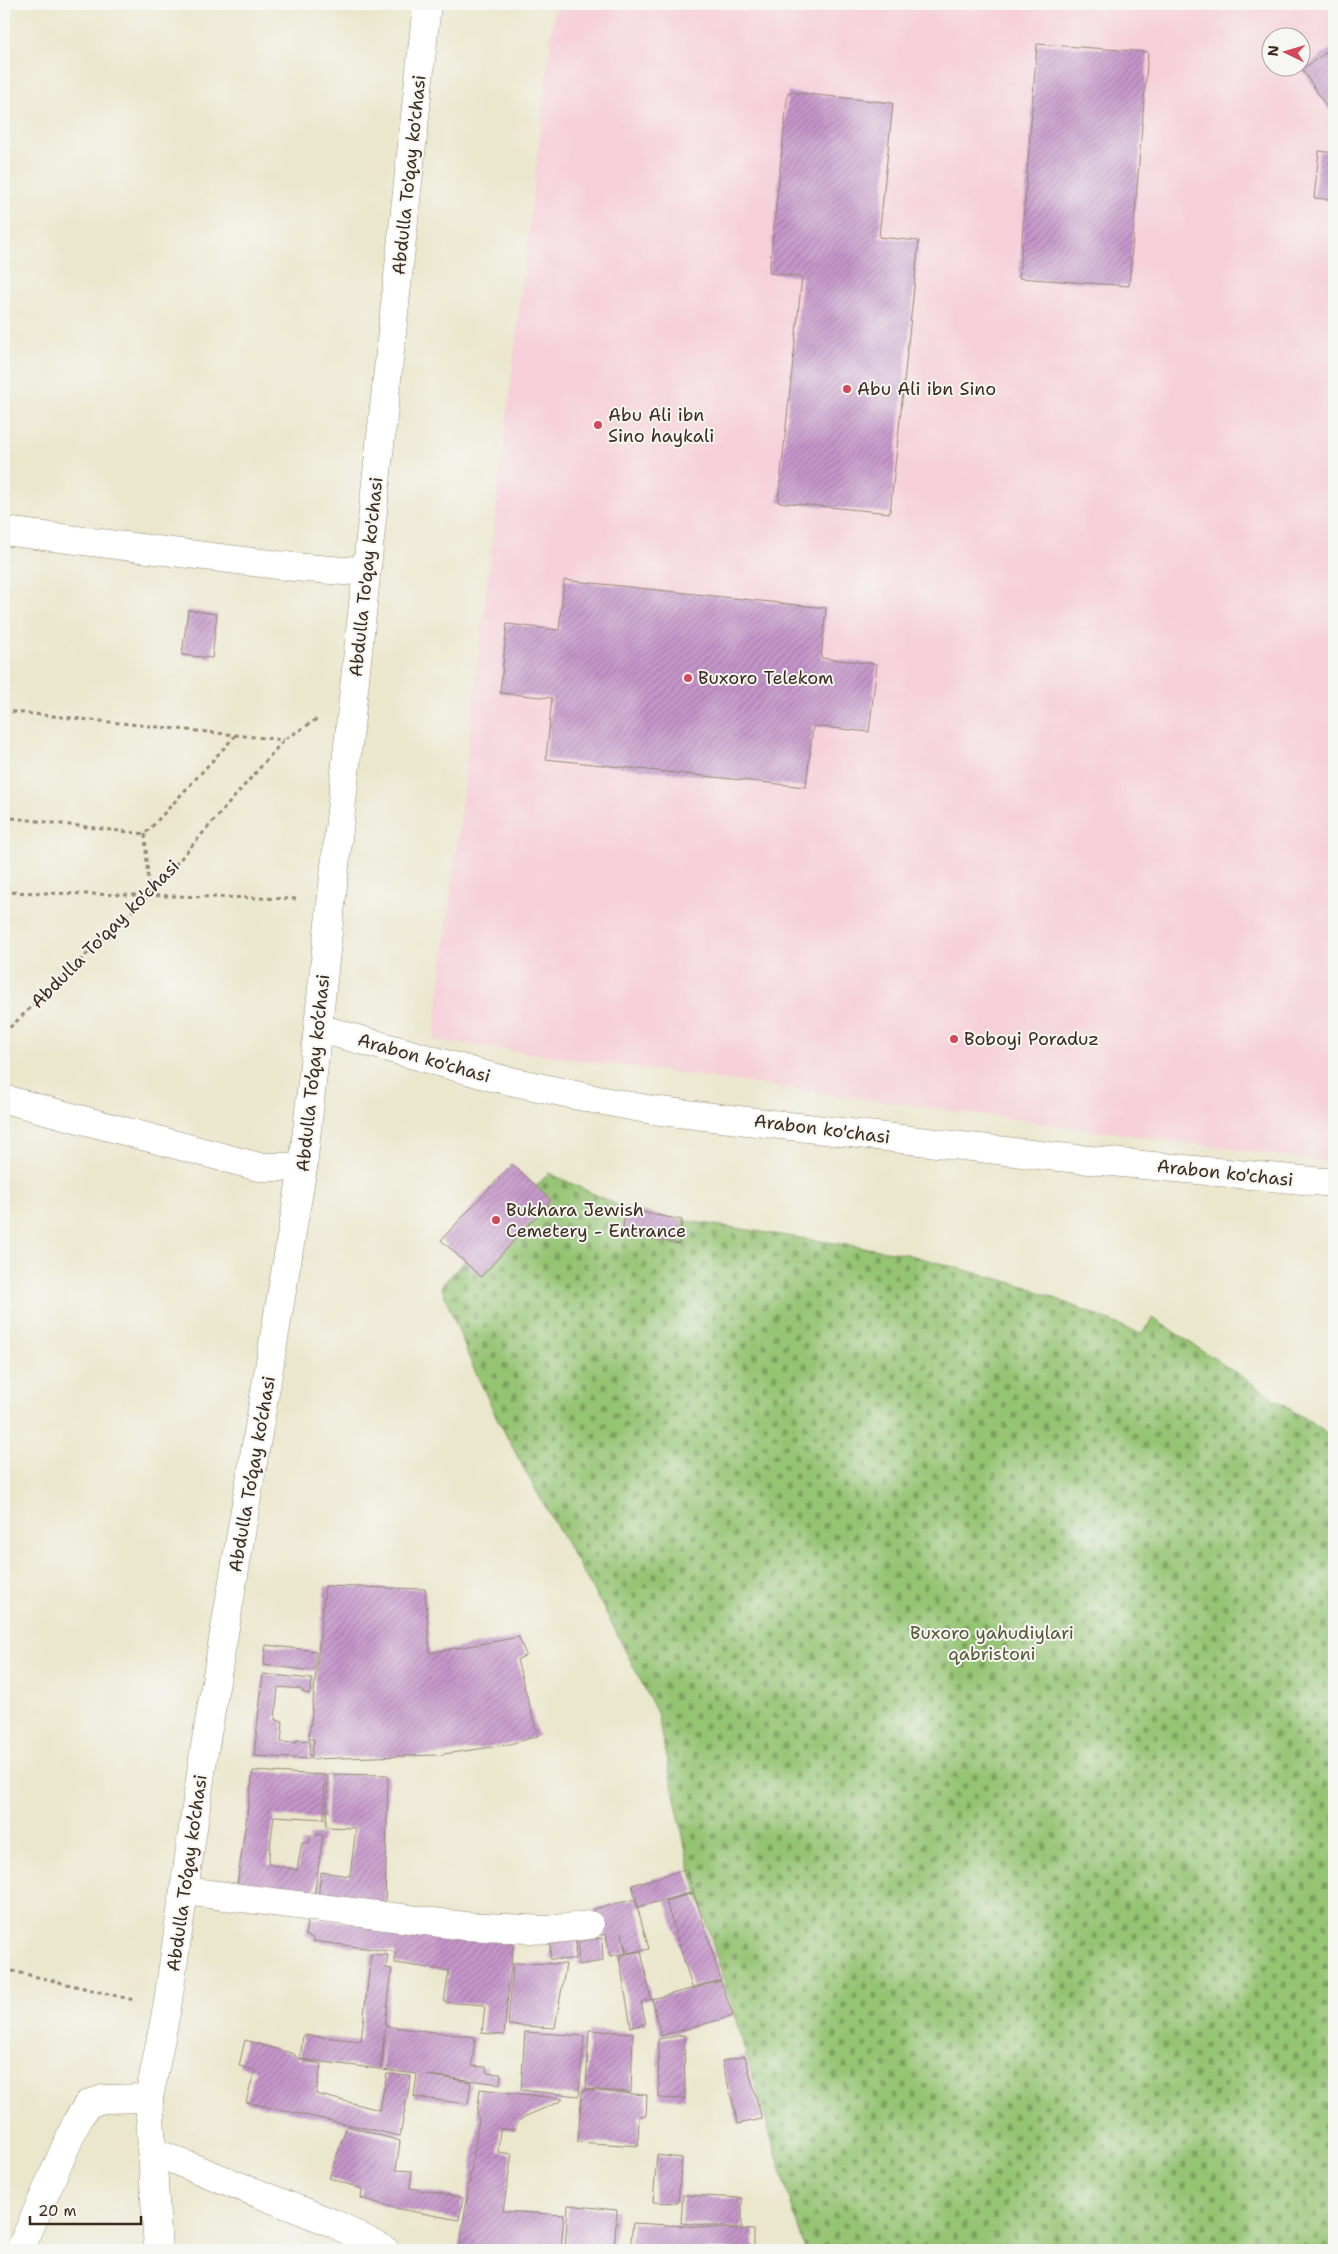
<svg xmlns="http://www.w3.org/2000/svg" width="1338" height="2254" font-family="'Shantell Sans',sans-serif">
  <defs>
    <pattern id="cemetery-stones" width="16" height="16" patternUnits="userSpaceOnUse" patternTransform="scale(1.25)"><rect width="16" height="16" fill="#95c473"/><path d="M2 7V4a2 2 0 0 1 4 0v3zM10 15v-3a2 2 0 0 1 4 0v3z" fill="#7b9f5e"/></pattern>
    <pattern id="building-hatch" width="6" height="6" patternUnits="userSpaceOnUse" patternTransform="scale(1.25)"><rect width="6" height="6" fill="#c595ca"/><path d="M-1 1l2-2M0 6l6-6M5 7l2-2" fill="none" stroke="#a17aa3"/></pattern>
  </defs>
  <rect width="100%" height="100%" fill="#f6f6f2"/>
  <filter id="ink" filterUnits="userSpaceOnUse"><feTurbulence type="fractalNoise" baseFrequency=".02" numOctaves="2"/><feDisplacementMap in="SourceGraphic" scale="10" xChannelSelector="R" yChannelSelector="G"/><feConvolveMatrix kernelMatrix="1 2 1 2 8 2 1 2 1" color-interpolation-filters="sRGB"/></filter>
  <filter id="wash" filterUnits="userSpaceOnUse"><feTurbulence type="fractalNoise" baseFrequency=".0096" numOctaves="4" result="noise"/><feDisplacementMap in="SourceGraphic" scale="20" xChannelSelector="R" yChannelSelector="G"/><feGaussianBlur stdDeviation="1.12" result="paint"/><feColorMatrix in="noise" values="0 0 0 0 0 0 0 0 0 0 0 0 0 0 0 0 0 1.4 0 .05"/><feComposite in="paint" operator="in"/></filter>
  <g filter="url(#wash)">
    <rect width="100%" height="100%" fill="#ebe7cd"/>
    <path fill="#f6cfd8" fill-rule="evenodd" d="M555,4H1334V1163L434,1040ZM1270,38H1300V68H1270Z"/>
    <path fill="url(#cemetery-stones)" stroke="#687748" d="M549,1173L626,1209L682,1220L906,1254L1028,1287L1141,1334L1153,1318L1334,1438V2250H805L689,1865L657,1713L609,1618L529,1478L497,1418L472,1365L441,1286Z"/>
    <g id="blocks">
      <g fill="url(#building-hatch)">
        <path d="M1037,44L1148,52L1129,286L1019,278Z"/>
        <path d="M1334,47V118L1302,69Z"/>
        <path d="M788,92L893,103L879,237L919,241L890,513L778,502L802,277L769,273Z"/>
        <path d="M1319,151L1334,153V200L1314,198Z"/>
        <path d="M564,580L826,608L821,658L877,664L869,732L813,726L806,787L546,759L552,698L500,693L507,624L559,630Z"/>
        <path d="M188,610L217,614L212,658L182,655Z"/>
        <path d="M512,1164L551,1200L481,1277L441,1240Z"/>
        <path d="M626,1209L682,1220L679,1244L622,1233Z"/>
        <path d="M325,1586L425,1589L430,1653L519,1637L526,1655L517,1660L538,1736L506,1745L437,1755L311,1759L314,1739H309Z"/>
        <path d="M266,1645L316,1651L314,1671L264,1665Z"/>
        <path d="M263,1674L312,1679L310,1694L304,1693L301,1689L278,1687L275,1720L283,1721L281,1742L296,1743V1740L310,1741L309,1759L254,1756Z"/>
        <path d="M253,1771L325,1775L324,1819L274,1816L268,1864L297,1870L302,1842L309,1843L310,1835H323L314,1897L237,1886Z"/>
        <path d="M328,1774L388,1775L385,1907L318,1899L321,1872L350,1876L356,1828L326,1827Z"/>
        <path d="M686,1869L694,1892L638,1907L632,1885Z"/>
        <path d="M694,1893L721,1980L692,1987L666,1901Z"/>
        <path d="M635,1899L649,1949L627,1953L621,1932L626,1953L610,1956L606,1934L596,1936L594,1909Z"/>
        <path d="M308,1918L455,1935L513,1944L504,2035L482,2033L485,2005L444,2002L449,1971L395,1963V1952L313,1941V1938L305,1935Z"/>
        <path d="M551,1934H576L575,1960L550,1959Z"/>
        <path d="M602,1938L603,1961L578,1965V1941Z"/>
        <path d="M641,1951L651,1999L641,2002L646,2024L631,2027L619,1956Z"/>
        <path d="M371,1954L388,1955L386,1968L392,1969L385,2026L475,2037L472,2066L486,2067L487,2073L501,2074L500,2084L427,2075L471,2082L468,2104L414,2097L417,2074L382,2070L385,2030L380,2069L300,2059L303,2035L361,2041Z"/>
        <path d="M513,1963L566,1964L555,2028L508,2025Z"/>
        <path d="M721,1981L733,2016L661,2036L652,1999Z"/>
        <path d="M589,2030L633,2033L631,2092L586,2089Z"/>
        <path d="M525,2032L584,2036L579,2096L521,2090Z"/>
        <path d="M684,2035L685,2099L659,2098L658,2039Z"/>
        <path d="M245,2040L294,2054L298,2059L321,2064L316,2094L380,2110L387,2074L411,2076L400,2136L246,2102L255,2070L239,2066Z"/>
        <path d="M745,2056L762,2119L738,2124L722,2061Z"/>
        <path d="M480,2089L563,2099L559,2102L524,2117L517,2123L515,2130L500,2129L498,2152L512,2154L503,2211L564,2215L561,2250H459L479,2119L477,2115Z"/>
        <path d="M582,2090L647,2095L646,2116H639L638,2146L578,2142Z"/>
        <path d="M347,2126L400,2141L396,2170L412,2171L410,2188L463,2198L459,2220L394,2208L361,2198L362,2189L329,2178Z"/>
        <path d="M657,2155L682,2158L678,2203L653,2202Z"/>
        <path d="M683,2195L742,2198V2228L681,2223Z"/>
        <path d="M568,2205L617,2210L614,2250H565Z"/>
        <path d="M633,2223L754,2230V2250H630Z"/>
      </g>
    </g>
  </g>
  <g filter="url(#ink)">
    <use href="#blocks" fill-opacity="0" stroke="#938876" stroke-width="1"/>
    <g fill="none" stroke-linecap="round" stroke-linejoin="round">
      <g stroke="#938876" stroke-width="29">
        <g id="street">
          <path d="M318,1028L492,1077L598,1100L652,1110L1048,1156L1334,1183"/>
          <path d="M4,1099L259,1167H303"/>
          <path d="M185,1891L465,1926L547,1930L590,1925"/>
          <path d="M151,2151L335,2224L385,2250"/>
          <path d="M20,2250L77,2121L88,2104L103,2099L149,2098"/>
        </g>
      </g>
      <g stroke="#938876" stroke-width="29">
        <g id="secondary">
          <path d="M4,531L294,567L344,571L367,569"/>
          <path d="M158,2250L149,2098L167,2008L204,1752L303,1167L427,4"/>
        </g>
      </g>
      <g stroke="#938876" stroke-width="3" stroke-dasharray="4 4" stroke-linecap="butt">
        <path d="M4,711L284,740"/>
        <path d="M4,817L145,834L236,735"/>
        <path d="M145,834L149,895"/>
        <path d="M4,892L298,899"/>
        <path d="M4,1033L149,895L284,740L317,719"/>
        <path d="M4,1969L134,2000"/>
      </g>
      <use href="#street" stroke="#fff" stroke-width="28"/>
      <use href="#secondary" stroke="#fff" stroke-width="28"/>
    </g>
  </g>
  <g fill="#d1495b" stroke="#f6f6f2" stroke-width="2">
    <circle cx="847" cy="389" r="5"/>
    <circle cx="598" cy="425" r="5"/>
    <circle cx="688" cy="678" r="5"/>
    <circle cx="954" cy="1039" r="5"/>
    <circle cx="496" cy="1220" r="5"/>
  </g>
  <g text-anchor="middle" stroke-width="4" stroke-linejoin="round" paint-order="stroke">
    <g font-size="18" fill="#3b2a1e" stroke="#f6f6f2">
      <text transform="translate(409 175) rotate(-84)" y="6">Abdulla To'qay ko'chasi</text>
      <text transform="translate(366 577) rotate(-84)" y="6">Abdulla To'qay ko'chasi</text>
      <text transform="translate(105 934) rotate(-45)" y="6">Abdulla To'qay ko'chasi</text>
      <text transform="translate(424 1058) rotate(16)" y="6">Arabon ko'chasi</text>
      <text transform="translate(313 1073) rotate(-84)" y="6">Abdulla To’qay ko’chasi</text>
      <text transform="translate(822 1129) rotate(7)" y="6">Arabon ko'chasi</text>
      <text transform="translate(1225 1173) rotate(6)" y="6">Arabon ko'chasi</text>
      <text transform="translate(252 1474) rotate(-80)" y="6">Abdulla To’qay ko’chasi</text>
      <text transform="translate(187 1873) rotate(-82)" y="6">Abdulla To’qay ko’chasi</text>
    </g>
    <g font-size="18" fill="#3b2a1e" stroke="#f6f6f2" text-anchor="start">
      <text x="857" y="395">Abu Ali ibn Sino</text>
      <text x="608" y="421">Abu Ali ibn<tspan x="608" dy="21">Sino haykali</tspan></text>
      <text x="698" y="684">Buxoro Telekom</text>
      <text x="964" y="1045">Boboyi Poraduz</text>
      <text x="506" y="1216">Bukhara Jewish<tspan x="506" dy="21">Cemetery - Entrance</tspan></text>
    </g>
    <g font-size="18" fill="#565838" stroke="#f6f6f2">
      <text x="992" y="1639">Buxoro yahudiylari<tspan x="992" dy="21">qabristoni</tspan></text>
    </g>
  </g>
  <rect width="1338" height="2254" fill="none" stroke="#f6f6f2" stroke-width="20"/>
  <g transform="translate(1286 52) rotate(275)"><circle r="24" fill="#f6f6f2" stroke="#aba49d"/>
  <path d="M0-4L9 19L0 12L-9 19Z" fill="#d1495b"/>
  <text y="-8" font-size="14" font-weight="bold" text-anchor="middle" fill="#3b2a1e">N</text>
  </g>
  <path d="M30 2216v8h111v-8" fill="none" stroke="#3b2a1e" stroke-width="2.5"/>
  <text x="38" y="2216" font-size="15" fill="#3b2a1e" stroke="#f6f6f2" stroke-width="4" paint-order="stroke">20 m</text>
</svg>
